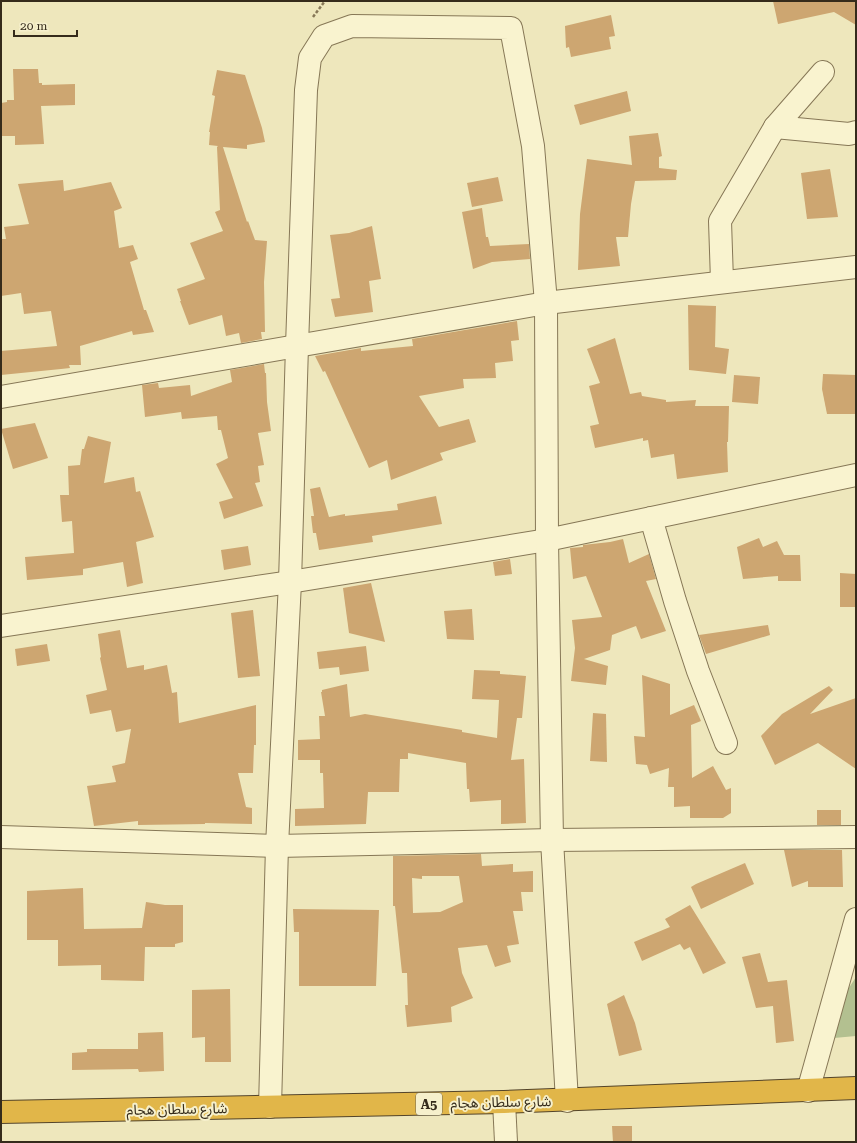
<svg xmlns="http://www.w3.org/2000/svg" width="857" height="1143" font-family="'Roboto Serif','Noto Sans Arabic',serif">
  <rect width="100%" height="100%" fill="#eee7bc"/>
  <path fill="#b3c090" d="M856,977V1036L834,1038L839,1003Z"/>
  <g fill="#cda671" fill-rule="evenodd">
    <path d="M773,1H856V25L834,12L778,24Z"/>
    <path d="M611,15L615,36L609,37L611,49L571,57L569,47L566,48L565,26Z"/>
    <path d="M13,69H38L39,83H42V85L75,84V105L41,106L44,144L15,145V136H1V103L7,102V100H14Z"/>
    <path d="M217,70L245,75L262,128L265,142L247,145V149L223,147L247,222L248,221L255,240L267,241L264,282L265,332H261L262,339L241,343L239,333L226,336L222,315L189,325L180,301H181L177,289L205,279L190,243L223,231L215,212L220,210L217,147L218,146L209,145L210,132H209L215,96L212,95Z"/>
    <path d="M627,91L631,111L580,125L574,105Z"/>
    <path d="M658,133L662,156L659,157V168L677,170L676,180L635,181L631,204L628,237H616L620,266L578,270L580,214L587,159L632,165L629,136Z"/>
    <path d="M830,169L838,217L807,219L801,173Z"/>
    <path d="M498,177L503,201L472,207L467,183Z"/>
    <path d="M63,180L64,191L111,182L122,208L114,211L119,248L133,245L138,259L130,262L144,310H146L154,332L133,335L132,331L80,346L81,365H69L70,368L61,369L1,375V351L57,346L51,311L24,314L21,293L1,296V239H6L4,227L29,224L18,184Z"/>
    <path d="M482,208L486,237H488L490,246L529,244L530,259L492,262L473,269L462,212Z"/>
    <path d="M372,226L381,279L369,281L373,312L335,317L331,299L340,298L330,235L349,233Z"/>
    <path d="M688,305L716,306L715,347L729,349L726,374L689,370Z"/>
    <path d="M517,321L519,340L511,341L513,361L495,363L496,378L463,379L464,388L419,396L439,427L469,419L476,442L440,453L443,460L391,480L387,460L369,468L325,371L323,372L315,356L361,348V351L413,346L412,339Z"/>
    <path d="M615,338L630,394L641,392L642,396L666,400V402L696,400L695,406H729L728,442H727L728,472L677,479L674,454L651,458L648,440L643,441V438L595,448L590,426L599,424L589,386L600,383L587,349Z"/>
    <path d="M264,364L265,373H266L267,402L271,431L258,433L264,465L258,466L260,482L255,483L263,506L224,519L219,502L233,498L216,464L228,458L221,430H218L217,416L182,419L181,412L145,417L142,385L158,383L159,388L190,385L191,396L232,382L230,370Z"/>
    <path d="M823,374L856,375V414H827L822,389Z"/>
    <path d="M734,375L760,377L758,404L732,402Z"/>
    <path d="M35,423L48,458L13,469L1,429Z"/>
    <path d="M88,436L111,442L104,483L134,477L136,492L140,491L154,537L136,542L143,583L127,587L123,562L83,569V575L27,580L25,557L74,553L72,521L62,522L60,495H69L68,466L80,465L82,449H84Z"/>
    <path d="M320,487L329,517L345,514V516L398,510L397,504L436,496L442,524L372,536L373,542L319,550L316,533H313L311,516H314L310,489Z"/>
    <path d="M759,538L763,547L777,541L784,555H800L801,581H778V576L743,579L737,547Z"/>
    <path d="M623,539L629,563L649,554L656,579L646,581L666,631L641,639L636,626L612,635L610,650L584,659L608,666L606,685L571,681L575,648L572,620L602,617L586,576L573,579L570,548L583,547V545L610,542Z"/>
    <path d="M248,546L251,565L224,570L221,550Z"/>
    <path d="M510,559L512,574L495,576L493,562Z"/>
    <path d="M840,573L856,574V607H840Z"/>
    <path d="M371,583L385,642L349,633L343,588Z"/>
    <path d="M472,609L474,640L447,639L444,611Z"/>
    <path d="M253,610L260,676L238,678L231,613Z"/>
    <path d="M768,625L770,635L706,654L699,635Z"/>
    <path d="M120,630L127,668L144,665V670L167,665L172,693L177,692L179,723L256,705V745H254L253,773H238L246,807L252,808V824L205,823V824L138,825V821L94,826L87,786L116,782L112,766L125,763L131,729L116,732L111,710L90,714L86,695L107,690L100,658L101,657L98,634Z"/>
    <path d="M47,644L50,661L17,666L15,649Z"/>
    <path d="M366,646L369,671L340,675L339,667L319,669L317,652Z"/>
    <path d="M474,670L500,671V674L526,676L522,718H517L511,760L524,759L526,823L501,824V800L470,802L469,789H467L466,763L408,753V759H400L399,792H368L366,824L295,826V809L324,808L323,773H320V760H298V740L320,739L319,716H325L321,692H322V690L347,684L350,717L365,714L462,730V732L497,738L499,700L472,699Z"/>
    <path d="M642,675L670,684V715L694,705L701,721L691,725L692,778L713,766L726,790L731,788V813L723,818H690V806L674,807V787H668L669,768L650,774L647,765L636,764L634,736L645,737Z"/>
    <path d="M829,686L833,690L810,714L856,698V769L818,743L775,765L761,736L782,714Z"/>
    <path d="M593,713L606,714L607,762L590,761Z"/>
    <rect x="817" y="810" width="24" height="15"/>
    <path d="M784,850H842L843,887H808V881L792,887Z"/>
    <path d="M481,854L482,866L513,864V872L533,871V892H521L523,911H513L519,944L507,946L511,962L495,967L487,945L458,948L462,973L473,998L451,1007L452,1022L407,1027L405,1005H408L407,973H402L395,906H393V856ZM422,876H459L463,902L440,912L413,913L412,878L422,879Z"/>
    <path d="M745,863L754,884L701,909L691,887L696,884Z"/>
    <path d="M83,888L84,929L142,928L146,902L165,905H183V942L175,944V947H145L144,981L101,980V965L58,966V940H27V891Z"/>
    <path d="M690,905L726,963L703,974L690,947L684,950L680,944L642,961L634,942L670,927L665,919Z"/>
    <path d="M293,909L379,910L376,986H299V932H294Z"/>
    <path d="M760,953L768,982L787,980L794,1041L776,1043L773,1006L756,1008L742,957Z"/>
    <path d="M230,989L231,1062H205V1037L192,1038V990Z"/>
    <path d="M624,995L635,1023L642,1050L619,1056L607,1004Z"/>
    <path d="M163,1032L164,1071L139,1072L138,1069L72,1070V1053L87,1052V1049H138V1033Z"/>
    <path d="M612,1126H632V1142H613Z"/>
  </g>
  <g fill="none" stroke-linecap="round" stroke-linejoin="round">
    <g stroke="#867756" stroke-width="24">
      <g id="minor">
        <path d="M775,127L849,134L856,132"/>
        <path d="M722,281L720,221L775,127L823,72"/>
        <path d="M1,397L546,303L856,267"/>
        <path d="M651,518L675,601L698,671L726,743"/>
        <path d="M1,626L290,582L547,540L856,475"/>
        <path d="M1,837L277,846L552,840L856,837"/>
        <path d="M808,1091L856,919"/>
        <path d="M504,1102L506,1142"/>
        <path d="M270,1107L277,846L290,582L297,346L306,90L310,58L324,36L352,26L511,28L533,146L546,303L547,540L552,840L567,1101"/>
      </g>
    </g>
    <g stroke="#53442a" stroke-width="24">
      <path id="highway" d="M1,1112L504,1102L856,1088"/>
    </g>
    <path stroke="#867756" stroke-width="2.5" stroke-dasharray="3 2" stroke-linecap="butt" d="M313,17L325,1"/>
    <use href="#minor" stroke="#f9f3cf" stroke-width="22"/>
    <use href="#highway" stroke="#e1b649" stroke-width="22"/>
  </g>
  <g text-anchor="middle" stroke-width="4" stroke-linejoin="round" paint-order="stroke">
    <rect fill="#f6f0cc" stroke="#6f6650" stroke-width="1" x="416" y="1093" width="26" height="22" rx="3"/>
    <g font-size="13" font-weight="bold" fill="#352b1b">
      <text x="429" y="1109">A5</text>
    </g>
    <g font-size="14" fill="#352b1b" stroke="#f6f0cc">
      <text transform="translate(501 1102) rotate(-1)" y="5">شارع سلطان هجام</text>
      <text transform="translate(177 1109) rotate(-1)" y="5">شارع سلطان هجام</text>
    </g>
  </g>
  <rect width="857" height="1143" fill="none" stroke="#352b1b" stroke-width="4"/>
  <path d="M14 30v6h63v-6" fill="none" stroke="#352b1b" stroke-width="2"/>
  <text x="20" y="30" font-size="12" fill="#352b1b" stroke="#f6f0cc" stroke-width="3" paint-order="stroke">20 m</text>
</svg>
